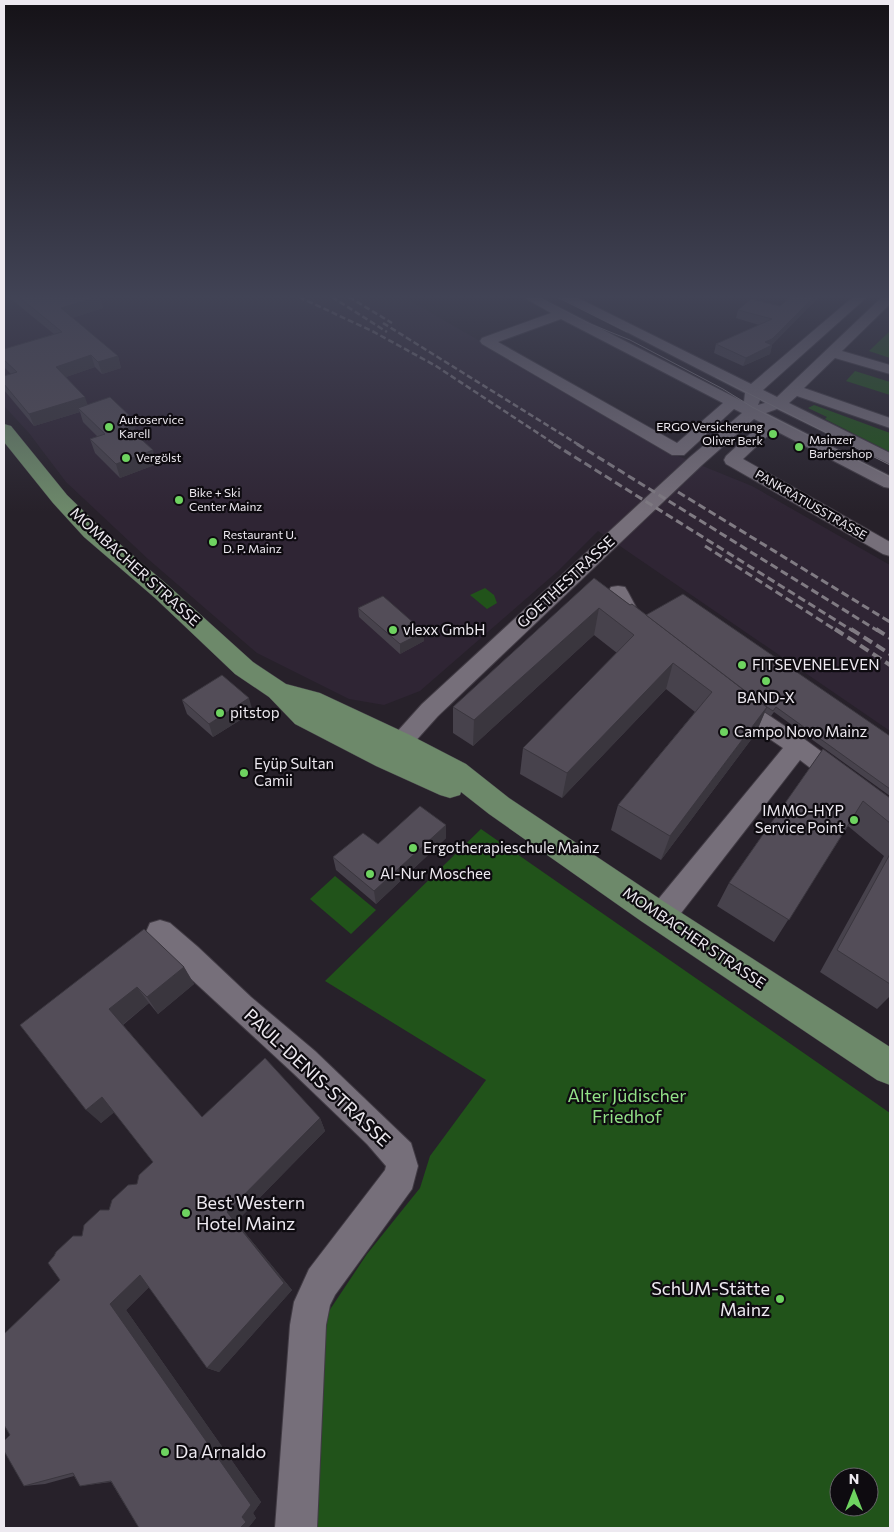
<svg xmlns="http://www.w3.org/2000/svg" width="894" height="1532" font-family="Commissioner,sans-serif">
  <rect width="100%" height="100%" fill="#27212a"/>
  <path fill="#2f2534" d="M4,297H404L678,456L752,486L890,565V731L598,531L558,571L420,691L384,705L349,699L257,653L148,559L66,482L29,433L4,406Z"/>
  <g fill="#21531a" fill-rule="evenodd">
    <path d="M890,331V358L869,351Z"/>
    <path d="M855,371L890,382V395L846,381Z"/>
    <path d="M814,405L890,433V452L825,419L827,417L808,408Z"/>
    <path d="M485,588L494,595L497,603L487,609L470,595Z"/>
    <path d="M481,829L890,1113V1528H314L322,1340L329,1311L367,1254L420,1188L430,1156L486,1080L325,981ZM839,1477H869V1507H839Z"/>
    <path d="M335,876L376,910L351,934L310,899Z"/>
  </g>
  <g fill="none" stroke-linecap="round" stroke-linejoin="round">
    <g stroke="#413b44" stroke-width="2">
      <g id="minor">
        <path d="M523,297H539L744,402L745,393L559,297H576L751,384L853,297H867L763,390L777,397L882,297H890V304L842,351L890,365V374L835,358L804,388L890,418V428L797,396L789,403L890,453V464L777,409L766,413L890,476V488L884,487L774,430L743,459L890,542V556L883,554L726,464L724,460L726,456L762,423L754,419L702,465L438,716L394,765L386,768L378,765L374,759L378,753L422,704L690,457L742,413L734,409L684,455H672L482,344L480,341L482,338L551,313ZM561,319L723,403L677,443L498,342ZM760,400L765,403L758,405Z"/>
        <path d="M618,586L625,587L628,592L646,626L643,631L636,633L629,631L608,592L611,587Z"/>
        <path d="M735,696L743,698L807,741L890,802V825L881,822L800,760L671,926L661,929L651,926L647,917L651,908L783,748L727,710L724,704L727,698Z"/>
        <path d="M160,920L170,923L198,947L251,997L315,1051L411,1143L418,1166L412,1189L335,1295L330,1305L326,1325L317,1528H275L290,1325L294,1302L309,1269L385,1170L386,1166L367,1144L293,1073L150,941L146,932L150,923Z"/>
      </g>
    </g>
    <g stroke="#413b44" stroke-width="1">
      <path id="major" d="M4,424L11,426L67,495L100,527L171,588L253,662L286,684L320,693L410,735L466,764L509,798L663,901L890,1047V1085L877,1080L641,921L489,814L461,792L460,795L450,798L440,795L376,766L295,724L269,697L235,674L155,598L84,537L53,503L4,442Z"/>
    </g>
    <use href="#minor" fill="#766f7a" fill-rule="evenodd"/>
    <use href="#major" fill="#6d896a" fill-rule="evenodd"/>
    <g stroke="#807b83" stroke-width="1">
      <path d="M538,297L588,323L630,340L723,389L752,407L890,477"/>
      <path d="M557,297L627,332"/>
      <path d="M716,377L890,465"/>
    </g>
    <g stroke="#807b83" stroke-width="2.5" stroke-dasharray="6 3" stroke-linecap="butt">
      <path d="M299,297L374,332L436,366L556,445"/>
      <path d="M332,297L387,332"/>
      <path d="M349,297L392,323"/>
      <path d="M383,323L579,445"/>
    </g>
    <g stroke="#807b83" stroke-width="3" stroke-dasharray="8 4" stroke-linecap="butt">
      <path d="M554,444L853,631"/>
      <path d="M577,444L878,631"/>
      <path d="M678,492L890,622"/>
      <path d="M705,546L837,631"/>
    </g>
    <g stroke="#807b83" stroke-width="4" stroke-dasharray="10 5" stroke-linecap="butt">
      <path d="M835,629L890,665"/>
      <path d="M851,629L890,654"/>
      <path d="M876,629L890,638"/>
    </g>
  </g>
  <g fill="#47424c">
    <path d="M11,297H100L103,308L72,318L118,356L121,368L102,374L95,367L66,377L87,405L136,431L133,432L157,464L120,478L95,453L90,439L98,437L83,422L80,412L34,426L4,390V376L11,374L4,367V349L54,334L11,299Z"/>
    <path d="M780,306L772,345L770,354L743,366L714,353L716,344L759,325L736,318L738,310Z"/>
    <path d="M594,578L630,605L646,615L890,736V796L774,712L771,716L765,712L756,733L661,860L611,830L618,805L695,712L666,689L562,798L520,774L523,748L617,653L594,635L473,746L453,733V707Z"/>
    <path d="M358,608L424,641L400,654L359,617Z"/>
    <path d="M182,700L253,712L213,737L187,714Z"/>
    <path d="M823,749L890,798V996L877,1009L820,972L884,856L848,826L774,942L717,906L729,883Z"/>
    <path d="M446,825V838L376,904L336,870L333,857Z"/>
    <path d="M184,967L194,984L158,1014L149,1003L123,1025L202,1117L320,1118L325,1131L236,1222L292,1290L219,1372L207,1368L149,1287L126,1310L261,1502L253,1513L256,1518L248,1528H139L111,1482L80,1486L74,1476L45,1484L24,1486L10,1435L60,1280L82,1236L137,1184L153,1162L114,1112L101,1123L20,1025Z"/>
  </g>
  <g fill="#3a363e">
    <path d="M98,297H100L103,308L65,320L61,308Z"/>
    <path d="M814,297H819L771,346L772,345L770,354L743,366L746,358L765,342Z"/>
    <path d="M91,355L95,367L60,379L56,367Z"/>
    <path d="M118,356L121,368L102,374L98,362Z"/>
    <path d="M85,397L89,409L78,408L80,412L34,426L29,414Z"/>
    <path d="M132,418L136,431L124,434L120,420Z"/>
    <path d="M153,450L157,464L120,478L116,464Z"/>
    <path d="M599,608L594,635L473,746L474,720Z"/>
    <path d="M424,632V641L400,654V644Z"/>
    <path d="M673,663L666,689L562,798L567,773Z"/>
    <path d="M249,698L253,712L213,737L209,724Z"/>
    <path d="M767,707L756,733L661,860L670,836Z"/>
    <path d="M446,825V838L376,904L374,891Z"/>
    <path d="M184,967L194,984L158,1014L147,997Z"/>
    <path d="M137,987L149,1003L122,1025L109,1009Z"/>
    <path d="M102,1097L116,1111L101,1123L86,1110Z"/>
    <path d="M320,1118L325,1131L236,1222L292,1290L219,1372L207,1368L227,1212Z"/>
    <path d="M140,1275L154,1282L126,1310L261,1502L253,1513L256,1518L248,1528H240L242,1517L110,1304Z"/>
  </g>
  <g fill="#534d58" stroke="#3a363e">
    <path d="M19,297H98L61,308L118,356L98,362L91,355L56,367L85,397L29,414L4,384V376L17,372L4,360V349L62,332Z"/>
    <path d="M791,297H814L772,339L765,342L772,345L746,358L716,344L772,319L738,310L751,299L780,306Z"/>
    <path d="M110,397L132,418L120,420L153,450L116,464L90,439L105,434L78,408Z"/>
    <path d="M594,578L630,605L632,604L754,698L767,707L670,836L618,805L712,692L673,663L567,773L523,748L634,635L599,608L474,720L453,707Z"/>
    <path d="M683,594L890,736V789L776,707L773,711L761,703L646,615Z"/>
    <path d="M383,596L424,632L400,644L358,608Z"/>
    <path d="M222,675L249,698L209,724L182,700Z"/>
    <path d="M823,749L890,798V823L863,801L789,920L729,883Z"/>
    <path d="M420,806L446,825L374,891L333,857L363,833L378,844Z"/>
    <path d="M890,854V984L837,950Z"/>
    <path d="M144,929L184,967L147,997L137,987L109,1009L202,1117L265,1058L320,1118L227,1212L284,1283L207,1368L140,1275L110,1304L251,1505L242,1517L246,1522L240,1528H139L111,1481L80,1486L73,1473L24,1486L4,1451V1441L10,1435L4,1425V1334L60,1280L48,1263L54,1256L56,1252L73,1236H82L84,1225L100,1210H109L112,1200L128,1185L137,1184L139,1175L153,1162L102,1097L86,1110L20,1025Z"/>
  </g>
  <linearGradient id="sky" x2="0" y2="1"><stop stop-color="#151217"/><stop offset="0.58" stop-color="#414355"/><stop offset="1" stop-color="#414355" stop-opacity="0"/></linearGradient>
  <rect width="894" height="512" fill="url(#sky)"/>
  <g fill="#6ed360" stroke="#0e0b10" stroke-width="2">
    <circle cx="109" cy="427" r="5"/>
    <circle cx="773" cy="434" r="5"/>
    <circle cx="799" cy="447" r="5"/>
    <circle cx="126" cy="458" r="5"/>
    <circle cx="179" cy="500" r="5"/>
    <circle cx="213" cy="542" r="5"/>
    <circle cx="393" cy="630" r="5"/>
    <circle cx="742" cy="665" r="5"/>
    <circle cx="766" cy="681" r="5"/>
    <circle cx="220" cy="713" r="5"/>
    <circle cx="724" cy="732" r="5"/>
    <circle cx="244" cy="773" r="5"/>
    <circle cx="854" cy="820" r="5"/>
    <circle cx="413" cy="848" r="5"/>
    <circle cx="370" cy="874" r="5"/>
    <circle cx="186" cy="1213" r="5"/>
    <circle cx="780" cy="1299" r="5"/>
    <circle cx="165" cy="1452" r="5"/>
  </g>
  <g text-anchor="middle" stroke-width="4.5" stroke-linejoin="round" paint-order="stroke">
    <g font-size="12" fill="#ede9f0" stroke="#0e0b10" text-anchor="start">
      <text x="119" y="424">Autoservice<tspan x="119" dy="14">Karell</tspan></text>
      <text x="763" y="431" text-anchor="end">ERGO Versicherung<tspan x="763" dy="14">Oliver Berk</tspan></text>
      <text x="809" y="444">Mainzer<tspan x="809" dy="14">Barbershop</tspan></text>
      <text x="136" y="462">Vergölst</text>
      <text x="189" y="497">Bike + Ski<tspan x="189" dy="14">Center Mainz</tspan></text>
      <text x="223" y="539">Restaurant U.<tspan x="223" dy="14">D. P. Mainz</tspan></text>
    </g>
    <g font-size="12" fill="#ede9f0" stroke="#0e0b10">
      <text transform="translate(811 505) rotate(30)" y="4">PANKRATIUSSTRASSE</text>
    </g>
    <g font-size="15" fill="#ede9f0" stroke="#0e0b10">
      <text transform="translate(135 567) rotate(42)" y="5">MOMBACHER STRASSE</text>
      <text transform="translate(566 582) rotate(-43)" y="5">GOETHESTRASSE</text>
      <text transform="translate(694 938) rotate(34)" y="5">MOMBACHER STRASSE</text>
    </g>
    <g font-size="15" fill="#ede9f0" stroke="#0e0b10" text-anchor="start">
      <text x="403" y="635">vlexx GmbH</text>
      <text x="752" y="670">FITSEVENELEVEN</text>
      <text x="766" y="703" text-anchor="middle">BAND-X</text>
      <text x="230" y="718">pitstop</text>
      <text x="734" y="737">Campo Novo Mainz</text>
      <text x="254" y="769">Eyüp Sultan<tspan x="254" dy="17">Camii</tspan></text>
      <text x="844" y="816" text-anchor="end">IMMO-HYP<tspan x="844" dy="17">Service Point</tspan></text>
      <text x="423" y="853">Ergotherapieschule Mainz</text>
      <text x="380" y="879">Al-Nur Moschee</text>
    </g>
    <g font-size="18" fill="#ede9f0" stroke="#0e0b10">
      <text transform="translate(317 1078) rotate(43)" y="6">PAUL-DENIS-STRASSE</text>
    </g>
    <g font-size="18" fill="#92e087" stroke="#0e0b10">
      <text x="627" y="1102">Alter Jüdischer<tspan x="627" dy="21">Friedhof</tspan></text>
    </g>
    <g font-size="18" fill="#ede9f0" stroke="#0e0b10" text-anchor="start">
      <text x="196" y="1209">Best Western<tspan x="196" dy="21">Hotel Mainz</tspan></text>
      <text x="770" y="1295" text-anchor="end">SchUM-Stätte<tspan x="770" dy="21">Mainz</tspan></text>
      <text x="175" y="1458">Da Arnaldo</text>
    </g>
  </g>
  <rect width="894" height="1532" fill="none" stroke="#ede9f0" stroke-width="10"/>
  <g transform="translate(854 1492)"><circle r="24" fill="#0e0b10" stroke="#67646a"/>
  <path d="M0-4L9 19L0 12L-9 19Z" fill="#6ed360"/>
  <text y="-8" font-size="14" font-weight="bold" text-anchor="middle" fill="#ede9f0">N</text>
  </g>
</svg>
